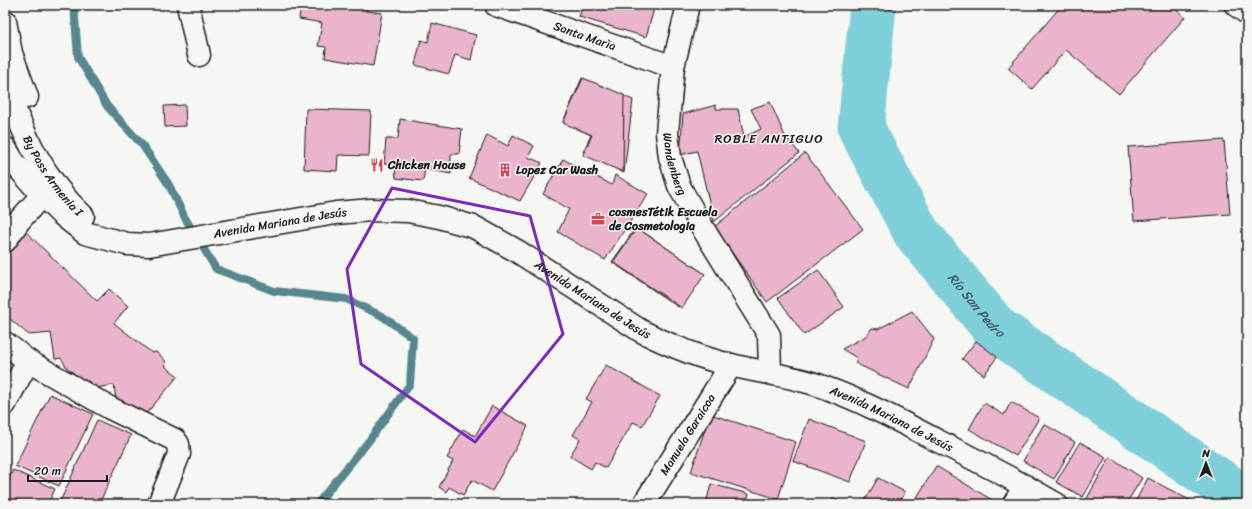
<svg xmlns="http://www.w3.org/2000/svg" width="1252" height="509" font-family="Sriracha,sans-serif">
  <rect width="100%" height="100%" fill="#f6f6f2"/>
  <filter id="ink" filterUnits="userSpaceOnUse"><feTurbulence type="fractalNoise" baseFrequency=".025" numOctaves="2"/><feDisplacementMap in="SourceGraphic" scale="8" xChannelSelector="R" yChannelSelector="G"/><feConvolveMatrix kernelMatrix="1 2 1 2 8 2 1 2 1" color-interpolation-filters="sRGB"/></filter>
  <g filter="url(#ink)">
    <g fill="none" stroke-linecap="round" stroke-linejoin="round">
      <path stroke="#57878e" stroke-width="8" d="M74,5L78,57L107,106L143,146L169,185L185,218L216,269L274,291L346,299L382,316L413,338L410,384L368,442L317,504"/>
      <path stroke="#7fcfda" stroke-width="47" id="s1" d="M873,5L861,128L916,232L996,329L1247,501"/>
    </g>
    <g fill="#eab4cd" stroke="#1c1c1c">
      <path d="M301,5H367L366,11L382,13L373,66L325,58L326,47L318,46L322,23L299,19Z"/>
      <path d="M583,5H655L646,37L579,17Z"/>
      <path d="M1062,5H1171L1185,17L1119,94L1066,50L1032,89L1008,68Z"/>
      <path d="M432,23L476,35L471,60L455,55L449,74L415,65L421,40L428,42Z"/>
      <path d="M582,78L633,100L624,173L583,152L591,135L563,122Z"/>
      <path d="M583,78L624,95L623,172L583,155L592,135L563,123Z"/>
      <path d="M770,102L784,134L799,153L714,222L697,151L680,155L683,114L716,105V109H738L744,137L761,129L751,109Z"/>
      <path d="M185,105L186,126L165,127L164,106Z"/>
      <path d="M306,109L371,111L369,156L338,155L337,171L304,169Z"/>
      <path d="M400,119L462,129L459,154H451V174L425,169L423,181L396,178L395,164H384L386,139H398Z"/>
      <path d="M487,135L508,146L513,135L534,146L528,157L542,163L520,201L469,178Z"/>
      <path d="M1224,140L1230,214L1134,221L1128,147Z"/>
      <path d="M805,153L863,229L767,302L714,227Z"/>
      <path d="M563,159L612,185L615,175L648,194L605,260L558,232L569,209L543,194Z"/>
      <path d="M21,227L97,301L109,289L128,306L114,323L152,353L156,352L165,360L166,367L178,376L141,420L117,408L114,385L89,389V381L85,382L67,368L61,358L55,359L51,333L29,335L5,315V249Z"/>
      <path d="M636,227L702,272L678,307L612,262Z"/>
      <path d="M637,228L705,274L682,308L613,262Z"/>
      <path d="M818,270L844,307L804,335L778,298Z"/>
      <path d="M912,311L934,339L909,389L855,363L857,358L842,349L866,336L872,328L878,329Z"/>
      <path d="M976,341L997,357L984,375L962,359Z"/>
      <path d="M606,365L660,396L642,426L633,422L606,468L595,462L591,469L570,456L580,439L573,435L592,402L586,399Z"/>
      <path d="M50,394L93,414L59,486L15,466Z"/>
      <path d="M1011,402L1039,418L1016,456L969,429L984,403L1004,415Z"/>
      <path d="M492,406L528,426L492,491L472,480L463,495L449,487L446,492L439,487L453,461L447,458L463,429L475,436Z"/>
      <path d="M710,414L796,442L778,499L691,472Z"/>
      <path d="M809,419L866,441L850,482L793,461Z"/>
      <path d="M97,420L131,435L99,504H59Z"/>
      <path d="M1044,424L1075,442L1054,479L1023,461Z"/>
      <path d="M1080,442L1106,457L1083,497L1056,482Z"/>
      <path d="M1110,457L1142,478L1126,504H1093L1086,500Z"/>
      <path d="M936,466L992,500L990,504H913Z"/>
      <path d="M13,470L55,489L48,504H5V487Z"/>
      <path d="M878,478L905,492L899,504H863Z"/>
      <path d="M1148,478L1195,503V504H1134Z"/>
      <path d="M711,484L749,494L746,504H706Z"/>
      <path d="M834,498L844,504H830Z"/>
    </g>
    <g fill="none" stroke-linecap="round" stroke-linejoin="round">
      <g stroke="#1c1c1c" stroke-width="25">
        <g id="street">
          <path d="M188,5L199,55"/>
          <path id="s2" d="M496,5L673,67"/>
          <path id="s3" d="M688,5L673,67L667,133L670,157L679,186L702,227L769,335L770,373"/>
          <path d="M1236,5L1247,13"/>
          <path d="M5,241L19,221L42,195"/>
          <path d="M5,343L28,361L110,408L175,440L178,444L179,454L159,504"/>
          <path d="M5,404L28,361"/>
          <path id="s4" d="M644,504L731,365"/>
          <path d="M1014,504L1025,486"/>
        </g>
      </g>
      <g stroke="#1c1c1c" stroke-width="25">
        <g id="secondary">
          <path d="M5,21L11,53L27,97"/>
          <path id="s5" d="M5,80C19,129 45,181 83,216"/>
          <path id="s6" d="M5,148L15,164L42,195L61,214L85,233L127,244L149,245L336,213L371,210L408,211L439,217L474,227L517,251L641,331C669,345 700,358 731,365C763,373 796,376 826,388C865,402 901,422 938,441C978,461 1018,481 1056,504"/>
        </g>
      </g>
      <use href="#street" stroke="#f6f6f2" stroke-width="22"/>
      <use href="#secondary" stroke="#f6f6f2" stroke-width="22"/>
    </g>
  </g>
  <path fill="none" stroke="#7b2cbf" stroke-width="3" stroke-linejoin="round" d="M392,188L530,216L563,334L475,442L361,364L347,269Z"/>
  <defs>
    <g id="restaurant-bare" transform="scale(1.08)"><path d="M-5-6h1v4h1v-4h1v4h1v-4h1v5L-1.5 .5V6h-2V.5L-5-1ZM5-6V6H3V1.5H1.5Q1.5-4 5-6Z" fill="#d1495b" stroke="#f6f6f2" stroke-width="2.5" paint-order="stroke"/></g>
    <g id="building-bare" transform="scale(1.08)"><path d="M-4-6H4V6H1V3H-1V6H-4ZM-2.5-4.3h1.7v1.8h-1.7ZM.8-4.3h1.7v1.8H.8ZM-2.5-1h1.7V.8h-1.7ZM.8-1h1.7V.8H.8Z" fill="#d1495b" stroke="#f6f6f2" stroke-width="2.5" paint-order="stroke"/></g>
    <g id="office-bare" transform="scale(1.08)"><path d="M-6-3h4V-5.5h4V-3h4V5H-6ZM-1-4.5V-3h2v-1.5ZM-6 0V1H6V0Z" fill="#d1495b" stroke="#f6f6f2" stroke-width="2.5" paint-order="stroke"/></g>
  </defs>
  <g fill-rule="evenodd">
    <use href="#restaurant-bare" x="377" y="165"/>
    <use href="#building-bare" x="505" y="170"/>
    <use href="#office-bare" x="598" y="219"/>
  </g>
  <g text-anchor="middle" stroke-width="3" stroke-linejoin="round" paint-order="stroke">
    <g font-size="12" fill="#1c1c1c" stroke="#f6f6f2">
      <text dy="4" stroke="none"><textPath href="#s2" startOffset="94">Santa Marìa</textPath></text>
      <text dy="4" stroke="none"><textPath href="#s3" startOffset="162">Wandenberg</textPath></text>
      <text dy="4" stroke="none"><textPath href="#s5" startOffset="108">By Pass Armenia I</textPath></text>
      <text dy="4" stroke="none"><textPath href="#s6" startOffset="316">Avenida Mariana de Jesús</textPath></text>
      <text dy="4" stroke="none"><textPath href="#s6" startOffset="652">Avenida Mariana de Jesús</textPath></text>
      <text dy="4" stroke="none"><textPath href="#s6" startOffset="976">Avenida Mariana de Jesús</textPath></text>
      <text dy="4" stroke="none"><textPath href="#s4" startOffset="82">Manuela Garaicoa</textPath></text>
    </g>
    <g font-size="12" font-weight="bold" fill="#1c1c1c" stroke="#f6f6f2" text-anchor="start">
      <text x="388" y="169">Chicken House</text>
      <text x="516" y="174">Lopez Car Wash</text>
      <text x="609" y="216">cosmesTétik Escuela<tspan x="609" dy="14">de Cosmetologia</tspan></text>
    </g>
    <g font-size="13" letter-spacing="1" fill="#1c1c1c" stroke="#f6f6f2">
      <text x="769" y="143">ROBLE ANTIGUO</text>
    </g>
    <g font-size="13" font-style="italic" fill="#3f5b5e" stroke="#f6f6f2">
      <text dy="5" stroke="none"><textPath href="#s1" startOffset="336">Río San Pedro</textPath></text>
    </g>
  </g>
  <rect width="1252" height="509" fill="none" stroke="#f6f6f2" stroke-width="20"/>
  <rect x="10" y="10" width="1232" height="489" fill="none" stroke="#1c1c1c" stroke-width="1.5" filter="url(#ink)"/>
  <g transform="translate(1206 463)" stroke="#f6f6f2" stroke-width="3" paint-order="stroke">
  <path d="M0-3L7 15L0 10L-7 15Z" fill="#1c1c1c"/>
  <text y="-6" font-size="11" font-weight="bold" text-anchor="middle" fill="#1c1c1c">N</text>
  </g>
  <path d="M28 475v6h79v-6" fill="none" stroke="#1c1c1c" stroke-width="2"/>
  <text x="34" y="475" font-size="12" fill="#1c1c1c" stroke="#f6f6f2" stroke-width="3" paint-order="stroke">20 m</text>
</svg>
